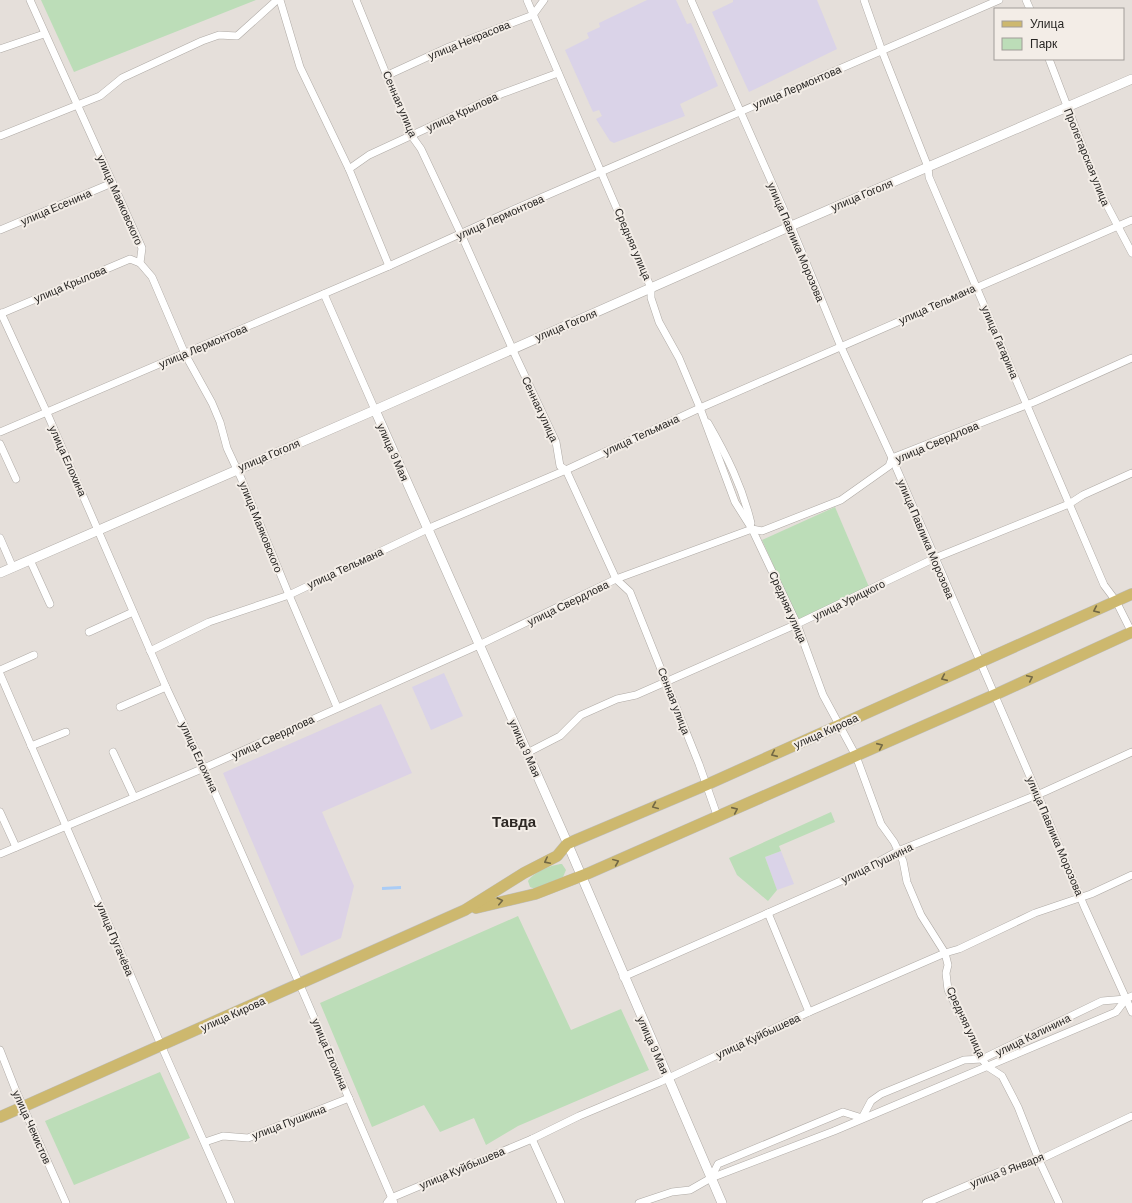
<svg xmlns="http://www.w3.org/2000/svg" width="1132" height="1203" font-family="Barlow,sans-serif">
  <rect width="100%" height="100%" fill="#e5dfda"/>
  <g fill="#dad3e8">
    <path d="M647,0H676L687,24L691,23L718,86L680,104L685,116L614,143L610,141L596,119L602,116L599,110L593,112L565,50L589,38L587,33L600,27L599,23Z"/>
    <path d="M733,0H817L837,49L749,92L712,12L733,2Z"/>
    <path d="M444,673L463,716L431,730L412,687Z"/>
    <path d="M781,851L794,884L777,890L765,857Z"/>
  </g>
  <path fill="#dcd2e6" d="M381,704L412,773L322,812L354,886L341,938L301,956L223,773Z"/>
  <g fill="#bcddb8">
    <path d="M41,0H256L74,72Z"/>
    <path d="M835,507L869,587L798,620L762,540Z"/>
    <path d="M831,812L835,822L779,846L781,851L765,857L777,890L768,901L737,875L729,858Z"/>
    <path d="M562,864L566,870L563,877L535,889L530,887L528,881C532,873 553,864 562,864Z"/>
    <path d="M518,916L571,1030L621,1009L649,1070L518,1126L486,1145L474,1118L440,1132L424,1105L372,1127L320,1003Z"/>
    <path d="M160,1072L190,1138L74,1185L45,1121Z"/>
  </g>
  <path fill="#aaccf6" d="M401,886V889L382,890V887Z"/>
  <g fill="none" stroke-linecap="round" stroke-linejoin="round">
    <g stroke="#afaaa5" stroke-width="8">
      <g id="minor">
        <path d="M30,0L142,248L140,263L152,277L185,354L212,403L220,422L227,448L241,478L289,595L337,707"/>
        <path d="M280,0L300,67L349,169L389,266"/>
        <path d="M356,0L411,135L421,149L461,234L516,357L556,442L560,466L566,470L616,579L630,592L699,764L718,818"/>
        <path d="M527,0L651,288V298L659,322L679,358L700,408L735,502L752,529L797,624L823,695L856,756L881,824L894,842L903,861L907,882L921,915L945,953L948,965L946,973L948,990L982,1059L988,1067L1002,1076L1018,1107L1039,1160L1059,1203"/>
        <path d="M691,0L791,226L841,347L892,458L1038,795L1084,906L1132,1012"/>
        <path d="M864,0L882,51L928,167L929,177L1104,585L1116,601L1132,633"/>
        <path d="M1026,0L1030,9"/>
        <path d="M0,49L44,34"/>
        <path d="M1049,59L1100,192L1132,253"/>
        <path d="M388,75L449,47L533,15L544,0"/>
        <path d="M0,136L100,96L122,78L202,41L219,35L237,36L277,0"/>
        <path d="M349,169L369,155L501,94L558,73"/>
        <path d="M0,230L112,183"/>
        <path d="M324,294L375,410"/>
        <path d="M1,313L47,413L166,687L204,768L300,985L394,1203"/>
        <path d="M0,314L130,259L140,263"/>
        <path d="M708,423C727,456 742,486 751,523"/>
        <path d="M0,432L389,266L515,209L999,0"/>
        <path d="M0,444L16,479"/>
        <path d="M0,538L13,568"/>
        <path d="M30,560L50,604"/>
        <path d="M89,632L133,612"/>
        <path d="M150,651L209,622L289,595L434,526L566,470L700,408L1132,220"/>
        <path d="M0,670L34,655"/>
        <path d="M0,674L161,1045L231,1203"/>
        <path d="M120,707L166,687"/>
        <path d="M31,746L66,732"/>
        <path d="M113,752L134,797"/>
        <path d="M527,753L560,736L581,715L617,699L636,695L797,624L935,558L1069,504L1083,495L1132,473"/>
        <path d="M0,812L16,847"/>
        <path d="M0,854L204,768L479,645L616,579L752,529L762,531L841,500L889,466L892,458L1034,402L1132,358"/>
        <path d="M768,913L809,1012"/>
        <path d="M623,977L852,876L898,851L1044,792L1132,752"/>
        <path d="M0,1050L16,1091L66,1203"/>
        <path d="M532,1139L561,1203"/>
        <path d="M205,1142L223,1136L248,1138L349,1098"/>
        <path d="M711,1178L834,1131L1116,1012L1126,999L1132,996"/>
        <path d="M387,1203L391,1198L532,1139L579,1116L660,1082L809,1012L945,953L959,949L1035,913L1091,894L1132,875"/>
        <path d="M639,1203L672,1192L690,1190L711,1178L718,1164L843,1112L862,1118L871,1101L881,1094L964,1060L982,1059L1102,1001L1126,999"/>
        <path d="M926,1203L1006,1169L1039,1160L1132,1116"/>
      </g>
    </g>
    <g stroke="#afaaa5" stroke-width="10">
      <g id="tertiary">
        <path d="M375,410L563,833L722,1203"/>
        <path d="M0,573L375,410L791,226L1132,79"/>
      </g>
    </g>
    <g stroke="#bebebd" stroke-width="12">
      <g id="primary">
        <path d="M476,908L535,894L589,873L1001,692L1132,632"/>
        <path d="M0,1117L465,910L524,873L557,856L567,844L576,840L706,785L1132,594"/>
      </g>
    </g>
    <use href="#minor" stroke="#fff" stroke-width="7"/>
    <use href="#tertiary" stroke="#fff" stroke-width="9"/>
    <use href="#primary" stroke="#cdb86e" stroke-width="11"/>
  </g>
  <defs><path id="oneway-chevron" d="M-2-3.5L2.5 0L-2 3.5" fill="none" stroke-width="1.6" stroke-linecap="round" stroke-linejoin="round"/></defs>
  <g stroke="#726845">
    <use href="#oneway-chevron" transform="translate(1096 610) rotate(156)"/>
    <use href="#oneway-chevron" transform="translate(944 678) rotate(156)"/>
    <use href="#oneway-chevron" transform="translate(1030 678) rotate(-25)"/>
    <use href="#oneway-chevron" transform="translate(880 746) rotate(-24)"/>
    <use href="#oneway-chevron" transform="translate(774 754) rotate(156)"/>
    <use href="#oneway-chevron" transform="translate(655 806) rotate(157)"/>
    <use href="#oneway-chevron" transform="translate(735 810) rotate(-24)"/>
    <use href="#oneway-chevron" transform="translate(547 861) rotate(153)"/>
    <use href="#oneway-chevron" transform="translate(616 862) rotate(-23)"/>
    <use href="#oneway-chevron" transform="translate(500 901) rotate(-13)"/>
  </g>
  <g text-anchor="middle" stroke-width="4" stroke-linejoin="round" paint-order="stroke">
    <g font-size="11" fill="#282624" stroke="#f3ede7">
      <text transform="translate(469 40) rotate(-22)" y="4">улица Некрасова</text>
      <text transform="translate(797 87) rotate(-23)" y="4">улица Лермонтова</text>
      <text transform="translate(400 104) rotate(67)" y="4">Сенная улица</text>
      <text transform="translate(462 112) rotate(-25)" y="4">улица Крылова</text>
      <text transform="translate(1087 157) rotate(68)" y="4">Пролетарская улица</text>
      <text transform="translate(862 195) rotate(-23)" y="4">улица Гоголя</text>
      <text transform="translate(120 200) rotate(66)" y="4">улица Маяковского</text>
      <text transform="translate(56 207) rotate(-23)" y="4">улица Есенина</text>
      <text transform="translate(500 217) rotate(-24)" y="4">улица Лермонтова</text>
      <text transform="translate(796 242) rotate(67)" y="4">улица Павлика Морозова</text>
      <text transform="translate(633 244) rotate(67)" y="4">Средняя улица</text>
      <text transform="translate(70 284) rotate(-23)" y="4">улица Крылова</text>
      <text transform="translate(937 304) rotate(-24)" y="4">улица Тельмана</text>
      <text transform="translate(566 325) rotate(-23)" y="4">улица Гоголя</text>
      <text transform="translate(1000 342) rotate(67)" y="4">улица Гагарина</text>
      <text transform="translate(203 346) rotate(-23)" y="4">улица Лермонтова</text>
      <text transform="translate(540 409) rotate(65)" y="4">Сенная улица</text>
      <text transform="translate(641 435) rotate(-25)" y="4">улица Тельмана</text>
      <text transform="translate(937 442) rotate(-23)" y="4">улица Свердлова</text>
      <text transform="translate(393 452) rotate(66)" y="4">улица 9 Мая</text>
      <text transform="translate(269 455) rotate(-23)" y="4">улица Гоголя</text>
      <text transform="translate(68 461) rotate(66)" y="4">улица Елохина</text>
      <text transform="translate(261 527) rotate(68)" y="4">улица Маяковского</text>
      <text transform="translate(926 539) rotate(67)" y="4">улица Павлика Морозова</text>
      <text transform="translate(345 568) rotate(-25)" y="4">улица Тельмана</text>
      <text transform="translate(849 600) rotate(-26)" y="4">улица Урицкого</text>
      <text transform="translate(568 603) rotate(-26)" y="4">улица Свердлова</text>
      <text transform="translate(788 607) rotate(66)" y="4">Средняя улица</text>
      <text transform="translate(674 701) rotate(69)" y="4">Сенная улица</text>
      <text transform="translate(826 731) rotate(-24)" y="4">улица Кирова</text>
      <text transform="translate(273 737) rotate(-25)" y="4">улица Свердлова</text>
      <text transform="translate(525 748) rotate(66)" y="4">улица 9 Мая</text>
      <text transform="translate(199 757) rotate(65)" y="4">улица Елохина</text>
      <text transform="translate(1055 836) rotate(67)" y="4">улица Павлика Морозова</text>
      <text transform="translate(877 863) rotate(-26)" y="4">улица Пушкина</text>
      <text transform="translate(115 939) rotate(67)" y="4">улица Пугачёва</text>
      <text transform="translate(233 1014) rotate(-24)" y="4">улица Кирова</text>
      <text transform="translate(966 1022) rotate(65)" y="4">Средняя улица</text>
      <text transform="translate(1033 1035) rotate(-26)" y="4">улица Калинина</text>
      <text transform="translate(758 1036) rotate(-25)" y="4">улица Куйбышева</text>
      <text transform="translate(653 1045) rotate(66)" y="4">улица 9 Мая</text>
      <text transform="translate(330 1054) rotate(67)" y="4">улица Елохина</text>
      <text transform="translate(289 1122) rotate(-21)" y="4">улица Пушкина</text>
      <text transform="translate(32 1127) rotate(66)" y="4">улица Чекистов</text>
      <text transform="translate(462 1168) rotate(-23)" y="4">улица Куйбышева</text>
      <text transform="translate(1007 1170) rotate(-21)" y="4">улица 9 Января</text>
    </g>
    <g font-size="15" font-weight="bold" fill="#2d2824" stroke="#f3ede7">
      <text x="514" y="827">Тавда</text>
    </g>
  </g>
  <rect x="994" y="8" width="130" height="52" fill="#f3ede7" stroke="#a29d99"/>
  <rect x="1002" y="21" width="20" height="6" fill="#cdb86e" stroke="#a29d99"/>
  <text x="1030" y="28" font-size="12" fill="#282624">Улица</text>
  <rect x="1002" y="38" width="20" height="12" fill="#bcddb8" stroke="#a29d99"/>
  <text x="1030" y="48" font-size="12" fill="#282624">Парк</text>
</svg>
